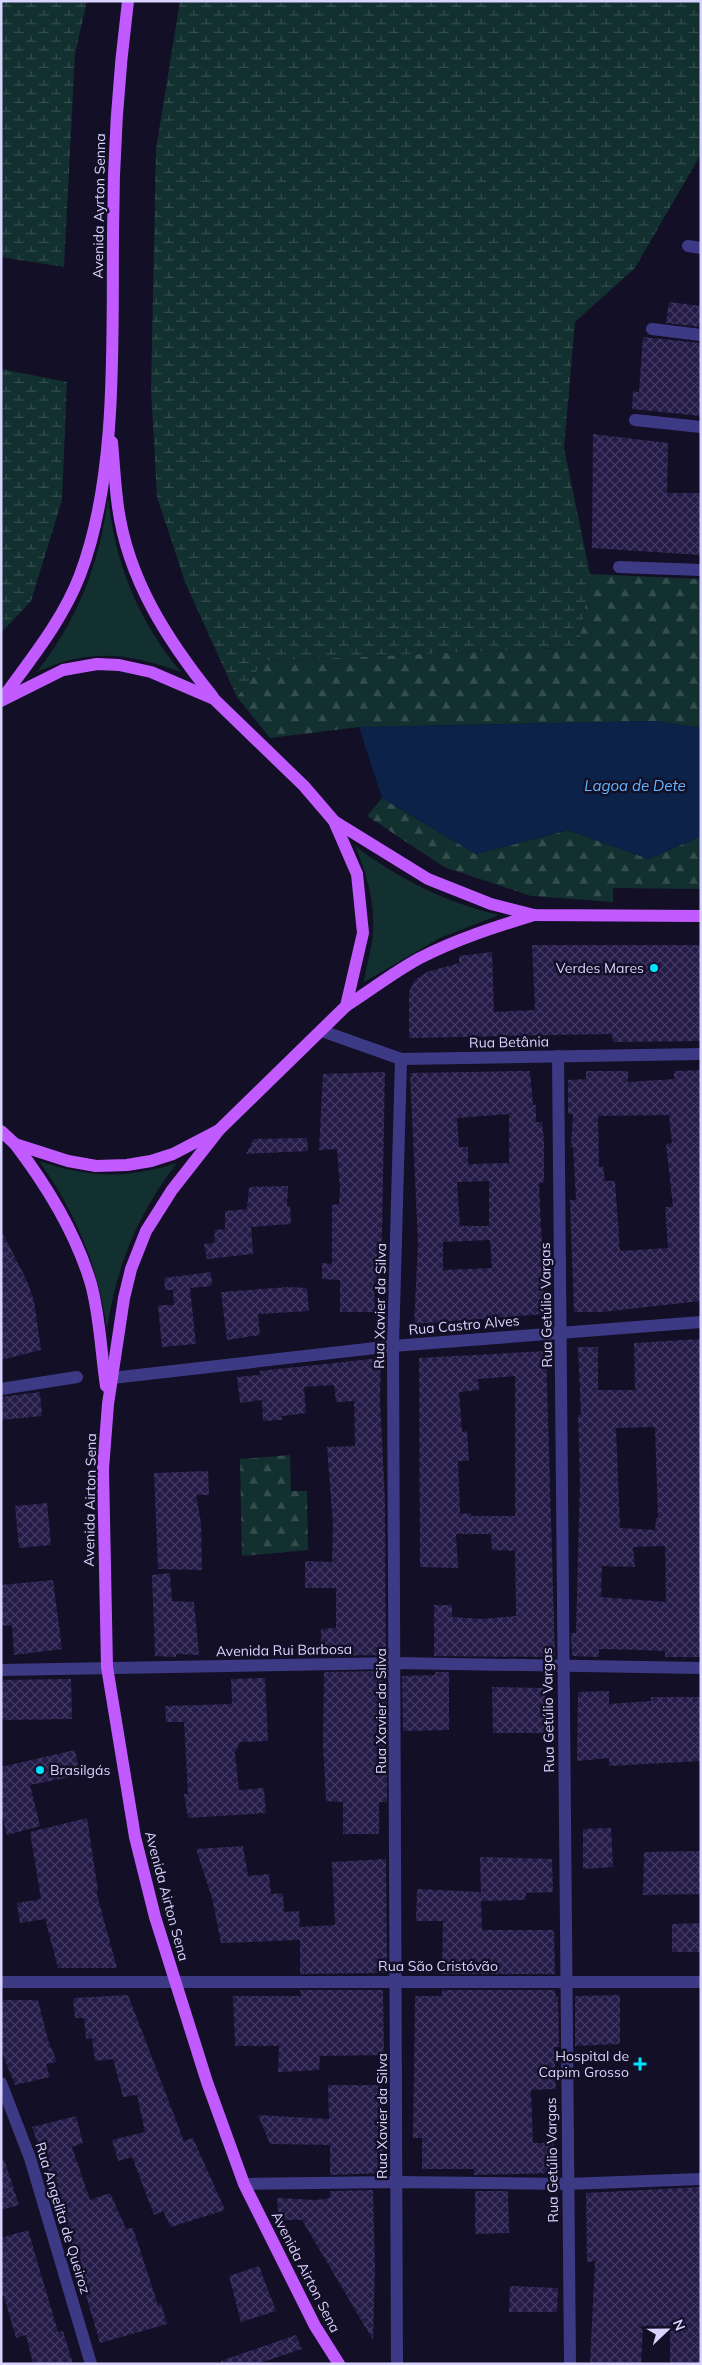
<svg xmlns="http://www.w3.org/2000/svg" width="702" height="2365" font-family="Mulish,sans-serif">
  <defs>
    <pattern id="forest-firs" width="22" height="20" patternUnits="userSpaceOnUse" patternTransform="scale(1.25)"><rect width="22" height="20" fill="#12302f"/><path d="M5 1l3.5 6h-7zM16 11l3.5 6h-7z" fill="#344d4e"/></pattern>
    <pattern id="wetland-marsh" width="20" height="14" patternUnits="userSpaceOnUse" patternTransform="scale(1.25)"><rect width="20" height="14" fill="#12302f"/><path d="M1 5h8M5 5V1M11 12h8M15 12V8" fill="none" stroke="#344d4e"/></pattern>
    <pattern id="building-cross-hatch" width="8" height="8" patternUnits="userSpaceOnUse" patternTransform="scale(1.25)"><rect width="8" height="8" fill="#241b47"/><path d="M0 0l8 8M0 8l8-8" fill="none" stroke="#433b63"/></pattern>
  </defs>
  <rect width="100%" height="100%" fill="#130f26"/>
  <g fill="#12302f">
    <path d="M108,497C115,564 138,620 181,672C128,653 89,648 37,672C78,619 100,563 108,497Z"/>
    <path d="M355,846C399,879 445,902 499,915L440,938L364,982C366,966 372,949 373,933C375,903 367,873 355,846Z"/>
    <path d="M39,1161C90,1178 126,1179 177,1163C138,1213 116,1267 107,1329C98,1267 76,1212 39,1161Z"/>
  </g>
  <g fill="url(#forest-firs)">
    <path d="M590,574L701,579V728L656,721L359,727L270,738L237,697L264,661L579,647Z"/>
    <path d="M382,798L476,854L568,830L649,859L701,836V889L613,888V902L531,896L444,867L367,816Z"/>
    <path d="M290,1455L291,1491H307L308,1550L242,1556L240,1459Z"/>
  </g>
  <g fill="url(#wetland-marsh)">
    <path d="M1,1H87L75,54L64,267L1,257Z"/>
    <path d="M180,1H701V154L635,268L575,322L564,448L590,574L579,647L264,661L237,697L185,582L157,497L151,389L156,149Z"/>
    <path d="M1,369L67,382L62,500L31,601L1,633Z"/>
  </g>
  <path fill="#0c2248" d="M656,721L701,728V836L649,859L568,830L476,854L382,798L359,727Z"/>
  <g fill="url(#building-cross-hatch)" fill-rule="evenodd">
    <path d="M669,302L701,306V327L666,323Z"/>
    <path d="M643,337L701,343V416L632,409L633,391L639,392Z"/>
    <path d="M593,434L668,443L667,493H701V555L592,548Z"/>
    <path d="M532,945H701V1041L613,1042L612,1034L409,1038V992L415,980L427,972L459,963V956L492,952L494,1012L535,1010Z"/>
    <path d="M701,1070V1301L601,1312H574L570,1200H576L573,1147H571L573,1114H568V1080L586,1079V1071H628V1082L674,1079V1071ZM669,1115L672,1143L666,1144L673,1207H665L668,1248L620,1251L615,1181H605L603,1167H599L598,1116Z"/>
    <path d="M530,1071L533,1105H536V1122H542L544,1141V1182L539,1183L545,1314L414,1324L418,1243L410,1073ZM509,1114V1163L468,1164V1147H459L457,1118ZM489,1181V1226H460L457,1182ZM490,1240L492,1268L443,1270V1242Z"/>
    <path d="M385,1072L381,1283H374L375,1312H340V1280L322,1279V1263L332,1264V1205L339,1204L340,1189L337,1149L319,1150L323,1074Z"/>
    <path d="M307,1138L308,1151L246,1154L254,1139Z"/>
    <path d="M288,1186L287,1206H290L291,1224L251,1227L253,1254L207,1259L204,1244L214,1243L215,1230L225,1229V1211L247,1209L249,1187Z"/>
    <path d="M1,1230L27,1281L34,1301L41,1350L1,1360Z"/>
    <path d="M211,1272L212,1286L190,1288L196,1344L162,1347L158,1305H174L173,1290H165L164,1278Z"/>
    <path d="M288,1287L307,1288L309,1311L258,1314L260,1335L227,1340L221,1292Z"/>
    <path d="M701,1339V1657H665V1651L640,1650L599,1649V1657L572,1656L571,1633H576L580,1480L578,1415H581L578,1347H598V1390H635L634,1343ZM655,1427L658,1518H656L655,1530L620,1528L616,1428ZM665,1546L666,1602L601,1597L602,1566L635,1567L633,1547Z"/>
    <path d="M546,1351L555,1657L434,1656V1605H452V1617L482,1619L516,1616L515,1551L492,1550L491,1534H456L458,1568L420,1567L419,1358ZM515,1376V1516H471V1513L460,1514L458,1461H469L467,1431L462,1432L459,1392L479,1390L478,1379Z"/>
    <path d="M381,1358L380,1400L385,1501L386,1655L321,1656V1629L336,1628V1588H305V1561L332,1562L333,1524L327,1447L355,1446L354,1401L336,1402L334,1385L304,1387L306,1413L282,1416V1420L263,1421L262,1400L240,1403L237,1377L260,1375L259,1371Z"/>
    <path d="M40,1392L42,1416L1,1420V1397Z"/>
    <path d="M208,1471L209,1495H196L201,1523L202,1570L158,1569L154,1473Z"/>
    <path d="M47,1503L51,1545L19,1548L15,1506Z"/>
    <path d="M170,1573L172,1601L194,1602L199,1655L176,1654V1657L155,1656L152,1575Z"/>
    <path d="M53,1580L62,1649L14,1655L12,1625L1,1626V1585Z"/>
    <path d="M386,1671L387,1802H379V1834H343V1802L326,1801L323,1745L324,1672Z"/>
    <path d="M435,1672H449V1730L403,1731L402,1676L435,1675Z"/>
    <path d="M265,1678L268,1741L240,1742L235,1753L239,1790L264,1788L266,1813L188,1818L184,1794H188L184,1722H166L165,1706L232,1704L231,1679Z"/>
    <path d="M71,1679L72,1719L1,1720V1680Z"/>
    <path d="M492,1687L545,1688L546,1733H493Z"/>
    <path d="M609,1691V1704L651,1701V1697H701V1761L609,1766V1758L577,1761L578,1692Z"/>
    <path d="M75,1750L80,1775L30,1785L40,1826L7,1835L1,1812V1767Z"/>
    <path d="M87,1818L98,1891H96L117,1968H58L45,1919L20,1923L17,1903L41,1899L30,1832Z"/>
    <path d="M611,1828L613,1867L583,1869V1829Z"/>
    <path d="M243,1846L248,1876L269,1874L271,1894L283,1893L284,1912L299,1911L300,1927L335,1925L332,1862L386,1859L387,1973L300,1974V1940L221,1943L212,1898L196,1849Z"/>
    <path d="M701,1851V1894L643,1895L644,1852Z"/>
    <path d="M480,1857L552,1859L553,1892L526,1893L525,1900L481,1901L482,1930H554L555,1974H442L443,1921H416L417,1889L481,1892V1894Z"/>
    <path d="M701,1923V1952H672V1924Z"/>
    <path d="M300,1990H383L384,2055L320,2056L319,2070L278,2072L279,2046H235L233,1996H301Z"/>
    <path d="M442,1990H555L556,1997H558L559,2047H554L556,2089L531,2090L533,2143H554L556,2173L474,2175V2169H422V2138H413L415,1996H442Z"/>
    <path d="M128,1995L184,2141L193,2138L225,2210L171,2227L163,2211L154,2215L132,2157L118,2161L112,2140L145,2132L137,2095L123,2097L113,2059L95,2061L92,2038L86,2039L84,2018H75L73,1998Z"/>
    <path d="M620,1995V2044L575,2046V1996Z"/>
    <path d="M1,2000H38L48,2040L57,2062L46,2064L50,2077L15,2085L1,2050Z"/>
    <path d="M328,2085H382L386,2173L330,2175V2145L270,2144L258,2115L329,2119Z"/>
    <path d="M76,2116L83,2143L72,2147L90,2200L110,2193L126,2229L133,2228L158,2305L161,2304L167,2324L100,2343L82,2282L71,2260L67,2225L32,2127Z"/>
    <path d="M4,2159L19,2205L1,2210V2160Z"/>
    <path d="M701,2187V2364H670V2326H643L641,2364H590L595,2261L587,2262L586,2193Z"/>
    <path d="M373,2190L375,2267L373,2340L302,2220H279L277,2198L316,2200L330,2198V2191Z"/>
    <path d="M475,2191H508L509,2233L475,2234Z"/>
    <path d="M28,2230L58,2332L63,2331L73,2364H33L26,2335L16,2338L4,2296H1V2238Z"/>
    <path d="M259,2266L276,2311L241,2322L229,2276Z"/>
    <path d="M510,2286L558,2288L557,2312H509Z"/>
    <path d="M296,2335L302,2349L257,2364H221V2361Z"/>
  </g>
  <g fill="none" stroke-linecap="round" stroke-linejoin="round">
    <g stroke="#3d3a85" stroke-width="12">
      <path d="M688,246L701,248"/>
      <path d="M652,329L701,335"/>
      <path d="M635,420L701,427"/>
      <path d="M619,567L701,570"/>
      <path d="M322,1031L401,1059L701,1054"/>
      <path d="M558,1056L570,2364"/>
      <path d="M112,1378L393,1346L701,1322"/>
      <path d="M1,1389L77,1377"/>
      <path d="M1,1670L395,1663L701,1668"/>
      <path d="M1,1982H701"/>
      <path d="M1,2083L30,2158L91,2364"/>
      <path d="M244,2184L397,2182L568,2184L701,2179"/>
      <path d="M397,2364L393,1346L401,1059"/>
    </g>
    <g stroke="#c25bff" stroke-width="12">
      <path d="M112,442C114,464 115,486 118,507C128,580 168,641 213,697"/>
      <path d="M2,699C30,660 63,620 80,575C118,476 112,340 113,235C113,157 118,79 128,1"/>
      <path d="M1,701L63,670L97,664L119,665L151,672L214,699L304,786L334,821L357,874L363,933L346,1006L219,1130L173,1154L151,1161L127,1165L96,1166L68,1161L15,1144L1,1131"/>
      <path d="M334,821L428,879L491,904L534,915L701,916"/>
      <path d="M346,1006C371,990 394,972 420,958C457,939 495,927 534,915"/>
      <path d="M219,1130L172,1190L146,1231L131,1269L124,1298L108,1404L103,1469L107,1667L135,1837L155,1917L207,2082L244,2184L315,2326L339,2364"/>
      <path d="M15,1144C47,1186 76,1233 91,1284C100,1317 101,1353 106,1386"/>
    </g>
  </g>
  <g fill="#00e5ff" stroke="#130f26" stroke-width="2">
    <circle cx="654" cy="968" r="5"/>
    <circle cx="40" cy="1770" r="5"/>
    <path d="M637.5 2056.5h5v5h5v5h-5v5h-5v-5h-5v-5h5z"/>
  </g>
  <g text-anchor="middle" stroke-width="5" stroke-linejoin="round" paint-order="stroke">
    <g font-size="14" fill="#d9d4ff" stroke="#130f26">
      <text transform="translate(99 206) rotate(-89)" y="5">Avenida Ayrton Senna</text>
      <text transform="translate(509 1042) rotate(-1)" y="5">Rua Betânia</text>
      <text transform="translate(546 1305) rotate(-91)" y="5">Rua Getúlio Vargas</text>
      <text transform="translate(380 1306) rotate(-89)" y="5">Rua Xavier da Silva</text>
      <text transform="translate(464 1325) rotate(-5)" y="5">Rua Castro Alves</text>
      <text transform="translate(90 1500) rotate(-89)" y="5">Avenida Airton Sena</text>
      <text transform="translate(284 1650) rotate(-1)" y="5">Avenida Rui Barbosa</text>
      <text transform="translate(548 1710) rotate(-91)" y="5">Rua Getúlio Vargas</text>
      <text transform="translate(381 1711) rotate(-90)" y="5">Rua Xavier da Silva</text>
      <text transform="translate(167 1896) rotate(75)" y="5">Avenida Airton Sena</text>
      <text x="438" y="1971">Rua São Cristóvão</text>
      <text transform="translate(382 2116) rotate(-90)" y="5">Rua Xavier da Silva</text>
      <text transform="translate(552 2160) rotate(-91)" y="5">Rua Getúlio Vargas</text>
      <text transform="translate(63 2218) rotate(73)" y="5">Rua Angelita de Queiroz</text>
      <text transform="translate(306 2272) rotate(63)" y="5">Avenida Airton Sena</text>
    </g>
    <g font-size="14" fill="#d9d4ff" stroke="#130f26" text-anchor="end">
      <text x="644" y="973">Verdes Mares</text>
      <text x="50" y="1775" text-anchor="start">Brasilgás</text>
      <text x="629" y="2061">Hospital de<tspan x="629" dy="16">Capim Grosso</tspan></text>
    </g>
    <g font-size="15" font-style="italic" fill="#62b6ff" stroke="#130f26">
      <text x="635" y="791">Lagoa de Dete</text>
    </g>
  </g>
  <rect width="702" height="2365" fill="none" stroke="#d9d4ff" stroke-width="5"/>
  <g transform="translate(667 2330) rotate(68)" stroke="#130f26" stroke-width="4" paint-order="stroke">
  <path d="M0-4L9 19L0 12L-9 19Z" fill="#d9d4ff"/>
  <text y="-8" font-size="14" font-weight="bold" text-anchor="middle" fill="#d9d4ff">N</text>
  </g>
</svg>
